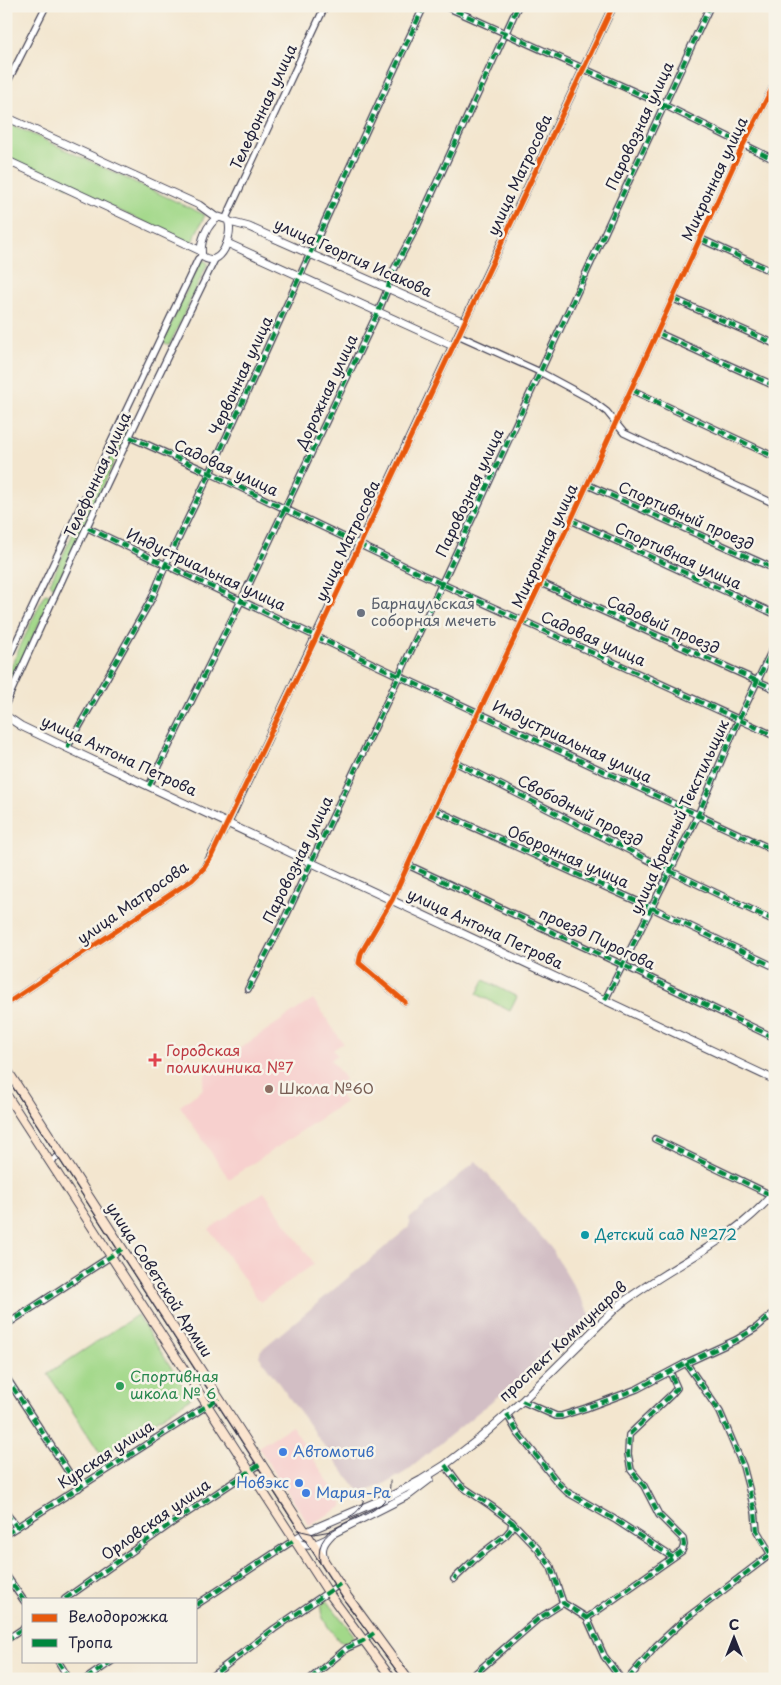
<svg xmlns="http://www.w3.org/2000/svg" width="781" height="1685" font-family="'Playpen Sans',sans-serif">
  <rect width="100%" height="100%" fill="#f7f3e8"/>
  <filter id="ink" filterUnits="userSpaceOnUse"><feTurbulence type="fractalNoise" baseFrequency=".02" numOctaves="2"/><feDisplacementMap in="SourceGraphic" scale="10" xChannelSelector="R" yChannelSelector="G"/><feConvolveMatrix kernelMatrix="1 2 1 2 8 2 1 2 1" color-interpolation-filters="sRGB"/></filter>
  <filter id="wash" filterUnits="userSpaceOnUse"><feTurbulence type="fractalNoise" baseFrequency=".0096" numOctaves="4" result="noise"/><feDisplacementMap in="SourceGraphic" scale="20" xChannelSelector="R" yChannelSelector="G"/><feGaussianBlur stdDeviation="1.12" result="paint"/><feColorMatrix in="noise" values="0 0 0 0 0 0 0 0 0 0 0 0 0 0 0 0 0 1.4 0 .05"/><feComposite in="paint" operator="in"/></filter>
  <g filter="url(#wash)">
    <rect width="100%" height="100%" fill="#f3e6cf"/>
    <g fill="#f7d0ce">
      <path d="M313,999L343,1043L333,1050L337,1055L331,1060L345,1079L334,1087L345,1102L229,1179L180,1106L202,1090L206,1071Z"/>
      <path d="M264,1192L314,1264L260,1302L209,1229Z"/>
      <path d="M292,1426L344,1506L309,1525L258,1447Z"/>
    </g>
    <path fill="#d2bec4" d="M476,1161L551,1248L590,1314V1320L407,1471L390,1481L361,1494L327,1450L259,1356L261,1350L409,1227V1219Z"/>
    <g fill="#a2d889" stroke="#627d62">
      <path d="M6,122L205,215L191,244L6,158Z"/>
      <path d="M201,260H203L208,263L170,344H166L163,341Z"/>
      <path d="M122,428H127L129,431L56,586H52L50,583Z"/>
      <path d="M46,594L49,595L51,598L6,694V677L44,595Z"/>
      <path d="M484,980L517,997L510,1011L477,994Z"/>
      <path d="M137,1315L191,1398L102,1456L48,1374Z"/>
      <path d="M326,1599L353,1634L354,1637C350,1643 346,1643 339,1641C331,1630 312,1611 326,1599Z"/>
    </g>
  </g>
  <g filter="url(#ink)">
    <g fill="none" stroke-linecap="round" stroke-linejoin="round">
      <g stroke="#413f51" stroke-width="8">
        <g id="minor">
          <path d="M445,6L664,105L775,160"/>
          <path d="M6,85L46,6"/>
          <path d="M226,218L325,6"/>
          <path d="M701,239L775,273"/>
          <path d="M674,299L775,344"/>
          <path d="M658,333L775,386"/>
          <path d="M458,335L540,372L590,399L607,412L624,433L775,504"/>
          <path d="M632,390L775,457"/>
          <path d="M130,437L210,473L442,584L775,736"/>
          <path d="M588,485L775,569"/>
          <path d="M571,520L775,614"/>
          <path d="M88,528L399,676L775,851"/>
          <path d="M541,583L775,689"/>
          <path d="M6,663L198,259L202,256"/>
          <path d="M6,703C73,554 143,406 215,259"/>
          <path d="M67,748L152,598L165,566L210,473L388,83L424,6"/>
          <path d="M455,762L670,871L775,921"/>
          <path d="M149,786L241,601L378,312L388,288L390,277L417,226L518,6"/>
          <path d="M433,809L652,908L775,967"/>
          <path d="M408,865L623,965L775,1038"/>
          <path d="M248,989L284,920L399,676L710,6"/>
          <path d="M605,1000L698,815L739,719L775,644"/>
          <path d="M405,1002L359,963L361,953L392,900L455,762L571,520L743,145L775,83"/>
          <path d="M6,1004L192,880L204,868L228,823"/>
          <path d="M655,1139L771,1195"/>
          <path d="M50,1162L62,1154"/>
          <path d="M6,1325L122,1249"/>
          <path d="M686,1363L720,1412L743,1466L755,1512L757,1531L770,1553"/>
          <path d="M6,1377L79,1488"/>
          <path d="M522,1401L556,1416H561L586,1408L637,1389L686,1363L736,1340L756,1328L775,1312"/>
          <path d="M507,1414L517,1432L558,1483L567,1492L614,1519L672,1557"/>
          <path d="M445,1465L460,1485L491,1506L512,1522L511,1529L506,1535L475,1559L454,1579"/>
          <path d="M6,1513L17,1527"/>
          <path d="M512,1522L537,1548L551,1567L563,1603L587,1618L604,1656L621,1679"/>
          <path d="M6,1534L219,1398"/>
          <path d="M6,1575L24,1601"/>
          <path d="M65,1599L169,1525L262,1463"/>
          <path d="M196,1605L294,1540"/>
          <path d="M587,1618L682,1551L684,1545L683,1539L659,1515L644,1486L631,1470L628,1454L629,1435L672,1394L677,1388L670,1372"/>
          <path d="M6,1640L24,1628"/>
          <path d="M58,1661L69,1679"/>
          <path d="M86,1679L112,1661"/>
          <path d="M208,1679L274,1629L340,1584"/>
          <path d="M310,1679L347,1648L363,1641L374,1633"/>
          <path d="M469,1679L538,1619L563,1603"/>
          <path d="M628,1679L656,1646L684,1620L775,1551"/>
        </g>
      </g>
      <g stroke="#413f51" stroke-width="9">
        <g id="tertiary">
          <path d="M6,117L199,205L217,218"/>
          <path d="M6,160L201,251"/>
          <path d="M219,217L228,220C234,234 221,271 202,256C199,243 207,223 219,217Z"/>
          <path d="M230,222L249,227L464,322"/>
          <path d="M227,243L453,346"/>
          <path d="M6,716L21,726L67,748L775,1080"/>
          <path d="M228,823L613,6"/>
          <path d="M327,1539C315,1545 305,1549 294,1540L306,1532L395,1494L421,1480L445,1465L480,1438L522,1401L617,1307C666,1267 736,1241 775,1191"/>
          <path d="M324,1559C320,1548 324,1542 332,1534L409,1495L430,1479"/>
        </g>
      </g>
      <g stroke="#413f51" stroke-width="10">
        <g id="secondary">
          <path d="M6,1068L347,1596L408,1679"/>
          <path d="M6,1094L328,1592L392,1679"/>
        </g>
      </g>
      <use href="#minor" stroke="#fff" stroke-width="5.5"/>
      <use href="#tertiary" stroke="#fff" stroke-width="7"/>
      <use href="#secondary" stroke="#fbe5cf" stroke-width="8"/>
      <g stroke="#22223b" stroke-width="1">
        <path d="M6,1077L343,1599L403,1679"/>
        <path d="M349,1517C360,1511 364,1505 364,1493"/>
        <path d="M297,1530L314,1534L331,1531"/>
        <path d="M320,1562C311,1519 374,1524 387,1496C390,1491 390,1486 390,1481"/>
      </g>
      <g stroke="#00873e" stroke-width="4" stroke-dasharray="8 4" stroke-linecap="butt">
        <path d="M445,6L664,105L775,160"/>
        <path d="M701,239L775,273"/>
        <path d="M674,299L775,344"/>
        <path d="M658,333L775,386"/>
        <path d="M632,390L775,457"/>
        <path d="M130,437L210,473L442,584L775,736"/>
        <path d="M588,485L775,569"/>
        <path d="M571,520L775,614"/>
        <path d="M88,528L399,676L775,851"/>
        <path d="M541,583L775,689"/>
        <path d="M67,748L152,598L165,566L210,473L388,83L424,6"/>
        <path d="M455,762L670,871L775,921"/>
        <path d="M149,786L241,601L378,312L388,288L390,277L417,226L518,6"/>
        <path d="M433,809L652,908L775,967"/>
        <path d="M408,865L623,965L775,1038"/>
        <path d="M248,989L284,920L399,676L710,6"/>
        <path d="M605,1000L698,815L739,719L775,644"/>
        <path d="M655,1139L771,1195"/>
        <path d="M6,1325L122,1249"/>
        <path d="M686,1363L720,1412L743,1466L755,1512L757,1531L770,1553"/>
        <path d="M6,1377L79,1488"/>
        <path d="M522,1401L556,1416H561L586,1408L637,1389L686,1363L736,1340L756,1328L775,1312"/>
        <path d="M507,1414L517,1432L558,1483L567,1492L614,1519L672,1557"/>
        <path d="M445,1465L460,1485L491,1506L512,1522L511,1529L506,1535L475,1559L454,1579"/>
        <path d="M6,1513L17,1527"/>
        <path d="M512,1522L537,1548L551,1567L563,1603L587,1618L604,1656L621,1679"/>
        <path d="M6,1534L219,1398"/>
        <path d="M6,1575L24,1601"/>
        <path d="M65,1599L169,1525L262,1463"/>
        <path d="M196,1605L294,1540"/>
        <path d="M587,1618L682,1551L684,1545L683,1539L659,1515L644,1486L631,1470L628,1454L629,1435L672,1394L677,1388L670,1372"/>
        <path d="M6,1640L24,1628"/>
        <path d="M58,1661L69,1679"/>
        <path d="M86,1679L112,1661"/>
        <path d="M208,1679L274,1629L340,1584"/>
        <path d="M310,1679L347,1648L363,1641L374,1633"/>
        <path d="M469,1679L538,1619L563,1603"/>
        <path d="M628,1679L656,1646L684,1620L775,1551"/>
      </g>
      <g stroke="#f7f3e8" stroke-width="8">
        <g id="cycleway">
          <path d="M405,1002L359,963L361,953L392,900L455,762L571,520L743,145L775,83"/>
          <path d="M6,1004L192,880L204,868L211,857L317,636L613,6"/>
        </g>
      </g>
      <use href="#cycleway" stroke="#e8590c" stroke-width="5"/>
    </g>
  </g>
  <circle fill="#6b7280" stroke="#f7f3e8" stroke-width="2" cx="361" cy="613" r="5"/>
  <path fill="#e0444e" stroke="#f7f3e8" stroke-width="2" d="M152.5 1052.5h5v5h5v5h-5v5h-5v-5h-5v-5h5z"/>
  <circle fill="#8d6e63" stroke="#f7f3e8" stroke-width="2" cx="269" cy="1089" r="5"/>
  <circle fill="#0f9aa8" stroke="#f7f3e8" stroke-width="2" cx="585" cy="1235" r="5"/>
  <circle fill="#2e9e5b" stroke="#f7f3e8" stroke-width="2" cx="120" cy="1386" r="5"/>
  <g fill="#3f7fe0" stroke="#f7f3e8" stroke-width="2">
    <circle cx="283" cy="1452" r="5"/>
    <circle cx="299" cy="1483" r="5"/>
    <circle cx="306" cy="1493" r="5"/>
  </g>
  <g text-anchor="middle" stroke-width="5" stroke-linejoin="round" paint-order="stroke">
    <g font-size="15" fill="#22223b" stroke="#f7f3e8">
      <text transform="translate(264 107) rotate(-65)" y="5">Телефонная улица</text>
      <text transform="translate(640 126) rotate(-65)" y="5">Паровозная улица</text>
      <text transform="translate(520 175) rotate(-65)" y="5">улица Матросова</text>
      <text transform="translate(715 179) rotate(-65)" y="5">Микронная улица</text>
      <text transform="translate(353 258) rotate(24)" y="5">улица Георгия Исакова</text>
      <text transform="translate(241 376) rotate(-65)" y="5">Червонная улица</text>
      <text transform="translate(327 392) rotate(-65)" y="5">Дорожная улица</text>
      <text transform="translate(226 468) rotate(25)" y="5">Садовая улица</text>
      <text transform="translate(98 475) rotate(-65)" y="5">Телефонная улица</text>
      <text transform="translate(470 493) rotate(-65)" y="5">Паровозная улица</text>
      <text transform="translate(686 516) rotate(24)" y="5">Спортивный проезд</text>
      <text transform="translate(348 541) rotate(-65)" y="5">улица Матросова</text>
      <text transform="translate(545 546) rotate(-65)" y="5">Микронная улица</text>
      <text transform="translate(678 556) rotate(25)" y="5">Спортивная улица</text>
      <text transform="translate(206 570) rotate(25)" y="5">Индустриальная улица</text>
      <text transform="translate(663 625) rotate(24)" y="5">Садовый проезд</text>
      <text transform="translate(593 639) rotate(24)" y="5">Садовая улица</text>
      <text transform="translate(572 742) rotate(25)" y="5">Индустриальная улица</text>
      <text transform="translate(119 756) rotate(25)" y="5">улица Антона Петрова</text>
      <text transform="translate(580 811) rotate(27)" y="5">Свободный проезд</text>
      <text transform="translate(680 817) rotate(-65)" y="5">улица Красный Текстильщик</text>
      <text transform="translate(568 857) rotate(24)" y="5">Оборонная улица</text>
      <text transform="translate(298 860) rotate(-64)" y="5">Паровозная улица</text>
      <text transform="translate(133 903) rotate(-35)" y="5">улица Матросова</text>
      <text transform="translate(485 929) rotate(25)" y="5">улица Антона Петрова</text>
      <text transform="translate(597 939) rotate(25)" y="5">проезд Пирогова</text>
      <text transform="translate(159 1280) rotate(57)" y="5">улица Советской Армии</text>
      <text transform="translate(563 1342) rotate(-43)" y="5">проспект Коммунаров</text>
      <text transform="translate(106 1455) rotate(-33)" y="5">Курская улица</text>
      <text transform="translate(156 1520) rotate(-35)" y="5">Орловская улица</text>
    </g>
    <g font-size="15" fill="#5b616d" stroke="#f7f3e8" text-anchor="start">
      <text x="371" y="609">Барнаульская<tspan x="371" dy="17">соборная мечеть</tspan></text>
    </g>
    <g font-size="15" fill="#be3a42" stroke="#f7f3e8" text-anchor="start">
      <text x="166" y="1056">Городская<tspan x="166" dy="17">поликлиника №7</tspan></text>
    </g>
    <g font-size="15" fill="#785e54" stroke="#f7f3e8" text-anchor="start">
      <text x="279" y="1094">Школа №60</text>
    </g>
    <g font-size="15" fill="#0d838f" stroke="#f7f3e8" text-anchor="start">
      <text x="595" y="1240">Детский сад №272</text>
    </g>
    <g font-size="15" fill="#27864d" stroke="#f7f3e8" text-anchor="start">
      <text x="130" y="1382">Спортивная<tspan x="130" dy="17">школа № 6</tspan></text>
    </g>
    <g font-size="15" fill="#366cbe" stroke="#f7f3e8" text-anchor="start">
      <text x="293" y="1457">Автомотив</text>
      <text x="289" y="1488" text-anchor="end">Новэкс</text>
      <text x="316" y="1498">Мария-Ра</text>
    </g>
  </g>
  <rect width="781" height="1685" fill="none" stroke="#f7f3e8" stroke-width="25"/>
  <rect x="22" y="1598" width="175" height="65" fill="#f7f3e8" stroke="#a29fa3"/>
  <rect x="32" y="1614" width="25" height="8" fill="#e8590c" stroke="#a29fa3"/>
  <text x="68" y="1622" font-size="15" fill="#22223b">Велодорожка</text>
  <rect x="32" y="1639" width="25" height="8" fill="#00873e" stroke="#a29fa3"/>
  <text x="68" y="1648" font-size="15" fill="#22223b">Тропа</text>
  <g transform="translate(734 1638)" stroke="#f7f3e8" stroke-width="4" paint-order="stroke">
  <path d="M0-4L9 19L0 12L-9 19Z" fill="#22223b"/>
  <text y="-8" font-size="14" font-weight="bold" text-anchor="middle" fill="#22223b">С</text>
  </g>
</svg>
